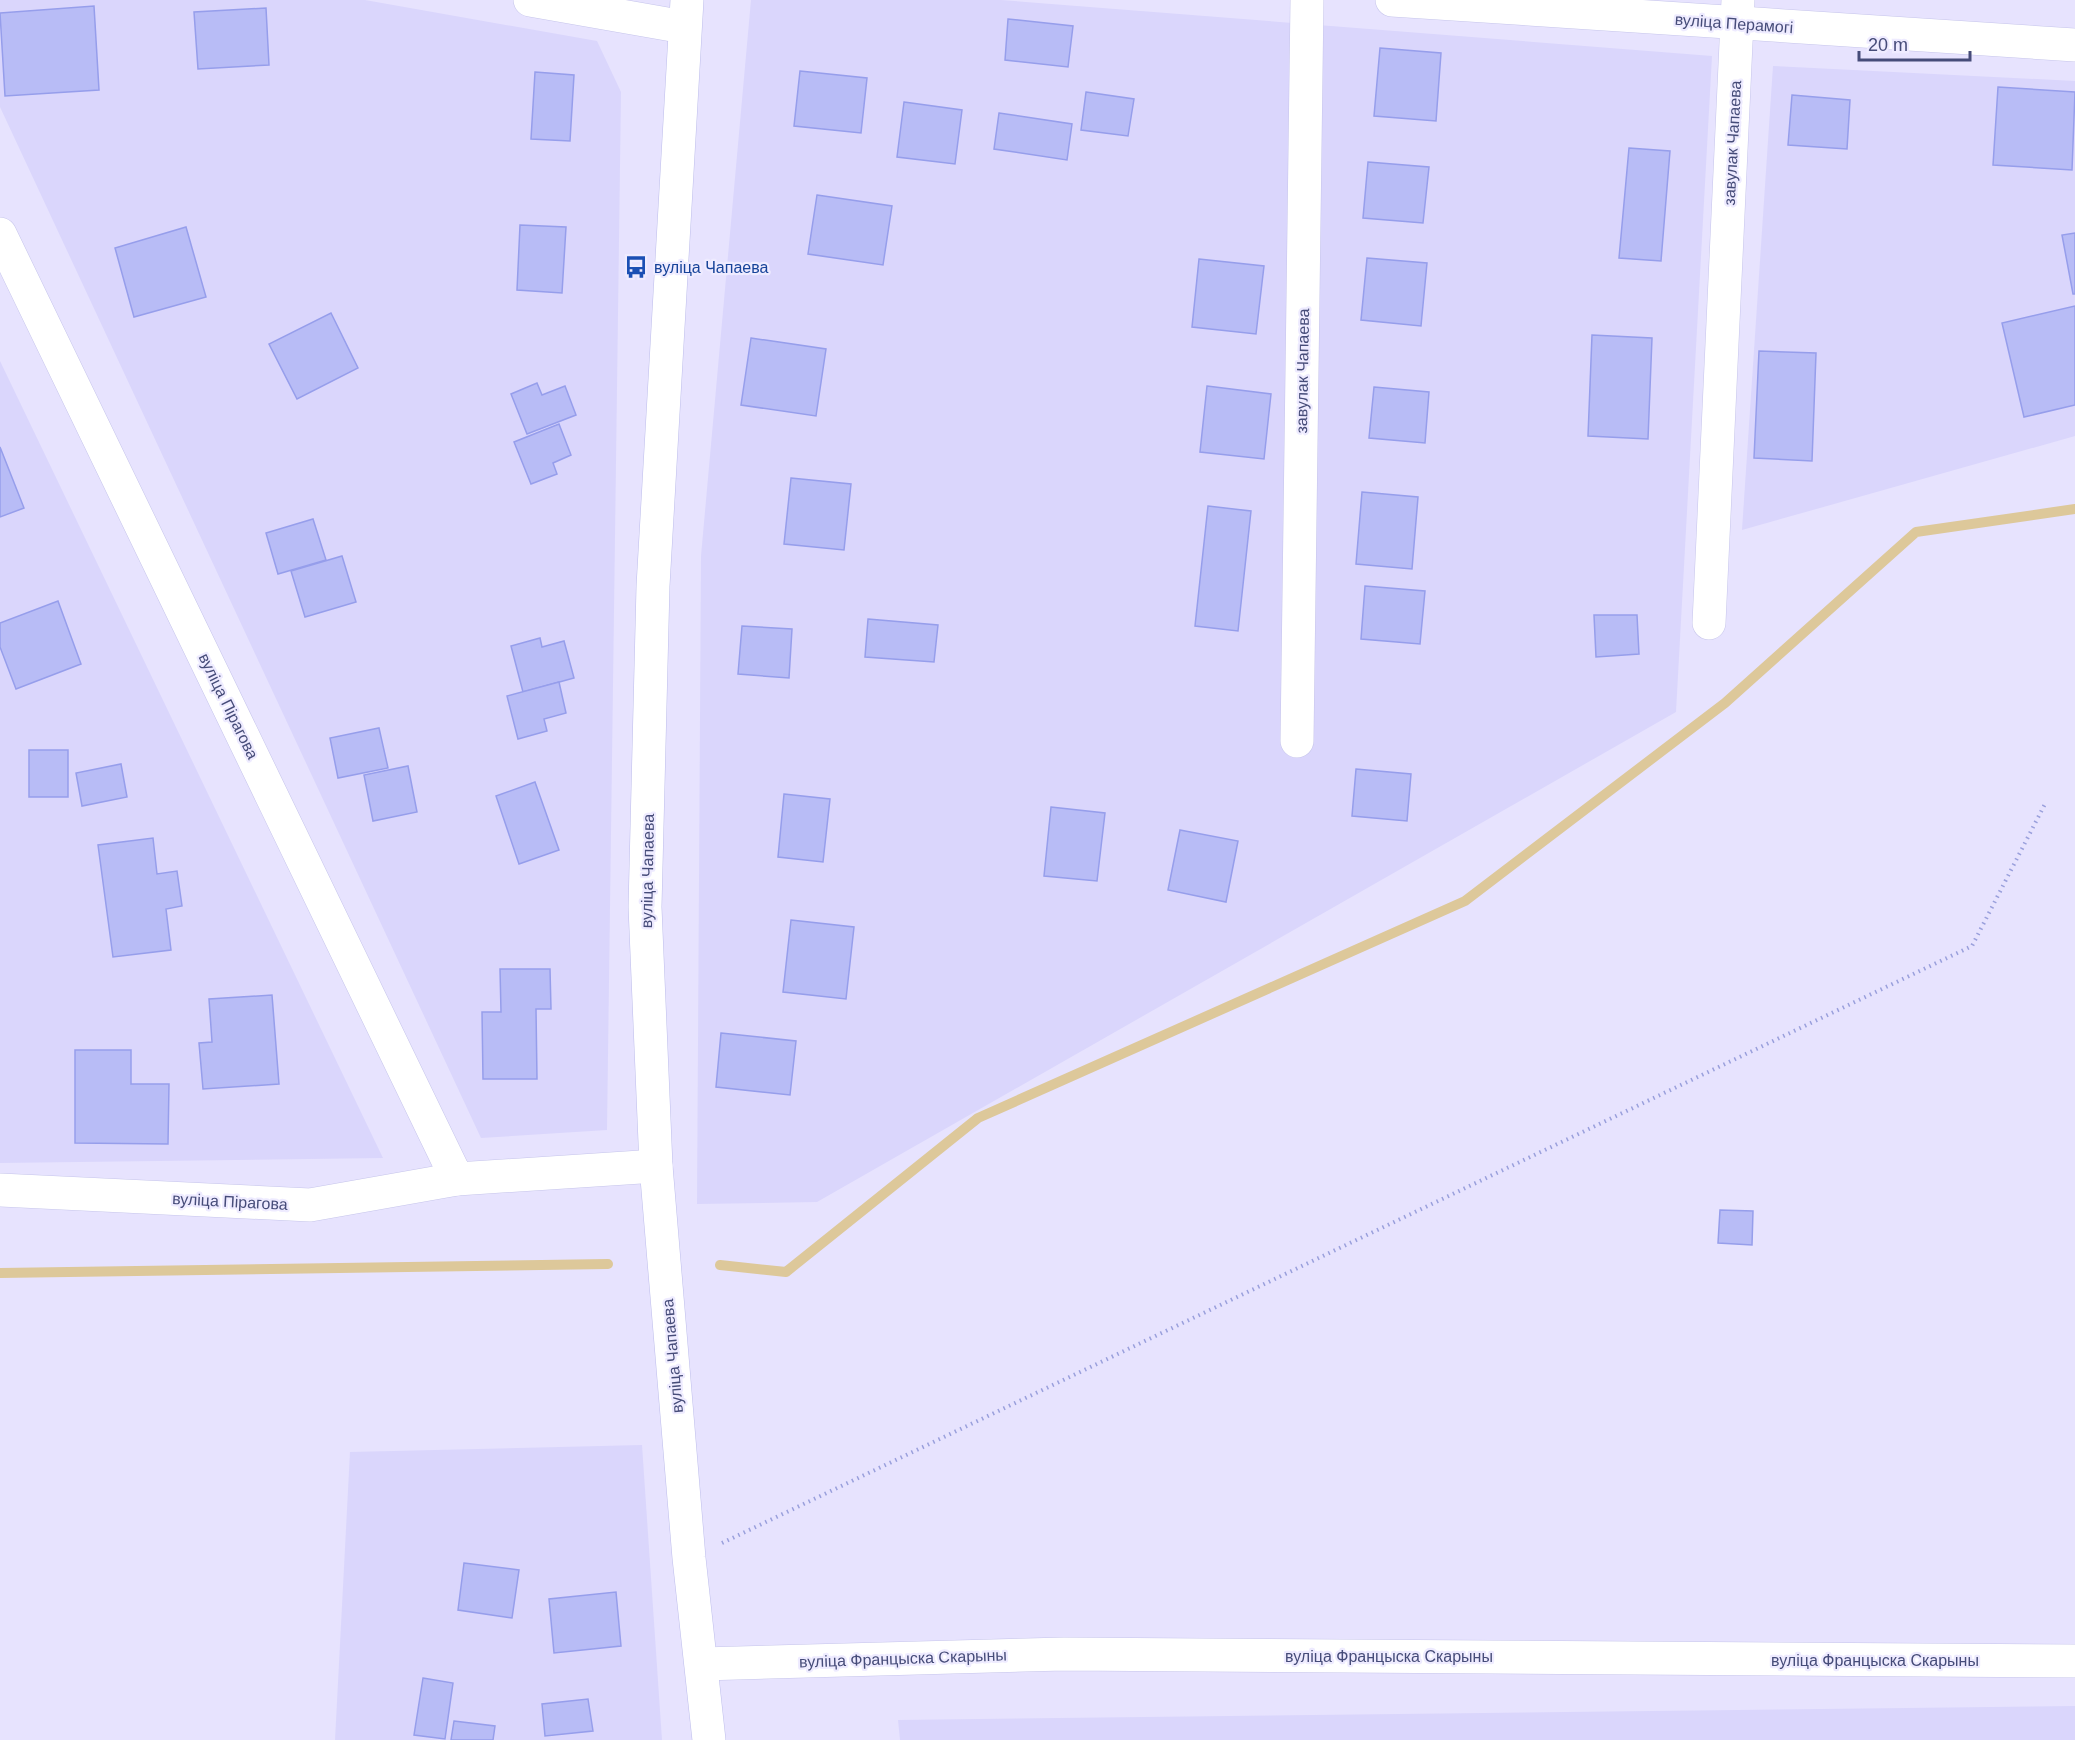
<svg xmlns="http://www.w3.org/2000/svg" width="2075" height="1740" font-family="Helvetica,sans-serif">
  <rect width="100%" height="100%" fill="#e7e3fe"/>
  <g fill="#dad6fc">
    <path d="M0,0H365L597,41L621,92L607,1130L481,1138L0,107Z"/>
    <path d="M751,0H1001L1712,56L1676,712L817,1202L697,1204L701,556Z"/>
    <path d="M1773,66L2075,81V436L1742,530Z"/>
    <path d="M0,361L383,1158L0,1163Z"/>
    <path d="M642,1445L662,1740H335L350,1452Z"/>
    <path d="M2075,1706V1740H900L898,1720Z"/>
  </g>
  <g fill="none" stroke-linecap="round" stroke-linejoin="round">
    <g stroke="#ddc89a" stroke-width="10">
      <path d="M720,1265L786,1272L978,1118L1465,901L1725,703L1916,532L2075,509"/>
      <path d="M0,1273L608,1264"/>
    </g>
  </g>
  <g fill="#b8bcf6" stroke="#969eeb" stroke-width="1.5">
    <path d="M94,6L99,90L5,96L0,13Z"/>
    <path d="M266,8L269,65L198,69L194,12Z"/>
    <path d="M1008,19L1073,26L1068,67L1005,60Z"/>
    <path d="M1380,48L1441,53L1436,121L1374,116Z"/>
    <path d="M800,71L867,78L861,133L794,126Z"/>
    <path d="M535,72L574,75L570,141L531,139Z"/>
    <path d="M1998,87L2075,92L2072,170L1993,165Z"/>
    <path d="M1086,92L1134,99L1128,136L1081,130Z"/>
    <path d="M1792,95L1850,100L1847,149L1788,145Z"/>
    <path d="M904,102L962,110L955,164L897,157Z"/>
    <path d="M999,113L1072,124L1067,160L994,149Z"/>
    <path d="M1629,148L1670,151L1661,261L1619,258Z"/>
    <path d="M1368,162L1429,167L1423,223L1363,218Z"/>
    <path d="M817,195L892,206L883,265L808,254Z"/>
    <path d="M520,225L566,227L562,293L517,290Z"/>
    <path d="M186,227L206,297L134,317L115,248Z"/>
    <path d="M2075,233V294H2073L2062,235Z"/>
    <path d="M1367,258L1427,263L1421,326L1361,320Z"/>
    <path d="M1199,259L1264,266L1256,334L1192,327Z"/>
    <path d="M2075,306V405L2024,417L2002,323Z"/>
    <path d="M331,313L358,368L297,399L269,344Z"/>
    <path d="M1592,335L1652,338L1648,439L1588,436Z"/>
    <path d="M751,338L826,349L816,416L741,405Z"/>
    <path d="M1759,351L1816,353L1812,461L1754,458Z"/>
    <path d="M537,383L542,395L565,386L576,415L527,434L511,394Z"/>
    <path d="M1207,386L1271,394L1264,459L1200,452Z"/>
    <path d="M1374,387L1429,392L1425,443L1369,438Z"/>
    <path d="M559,424L571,455L553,463L557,474L531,484L514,442Z"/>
    <path d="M0,447L24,508L0,517Z"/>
    <path d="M791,478L851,484L844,550L784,544Z"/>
    <path d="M1362,492L1418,497L1412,569L1356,564Z"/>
    <path d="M1208,506L1251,511L1238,631L1195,626Z"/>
    <path d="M313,519L326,560L278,574L266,533Z"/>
    <path d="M342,556L356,602L305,617L291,571Z"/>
    <path d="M1365,586L1425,591L1420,644L1361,639Z"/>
    <path d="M58,601L81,664L16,689L0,647V623Z"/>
    <path d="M1594,615H1637L1639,654L1596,657Z"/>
    <path d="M868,619L938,625L934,662L865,657Z"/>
    <path d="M742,626L792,629L789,678L738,674Z"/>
    <path d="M540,638L542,647L564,641L574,678L523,692L511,646Z"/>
    <path d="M559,682L566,713L544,719L547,731L518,739L507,696Z"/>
    <path d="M379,728L388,768L338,778L330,738Z"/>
    <rect x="29" y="750" width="39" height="47"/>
    <path d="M121,764L127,797L82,806L76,773Z"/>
    <path d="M408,766L417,812L373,821L364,775Z"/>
    <path d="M1356,769L1411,774L1407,821L1352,816Z"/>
    <path d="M535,782L559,850L519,864L496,796Z"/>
    <path d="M784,794L830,799L823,862L778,857Z"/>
    <path d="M1051,807L1105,813L1097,881L1044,876Z"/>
    <path d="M1180,830L1238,841L1226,902L1168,890Z"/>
    <path d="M153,838L157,874L177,871L182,906L166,909L171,950L113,957L98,845Z"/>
    <path d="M791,920L854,927L846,999L783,992Z"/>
    <path d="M500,969H550L551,1009H536L537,1079H483L482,1012H501Z"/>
    <path d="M272,995L279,1084L203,1089L199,1043L212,1042L209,999Z"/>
    <path d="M721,1033L796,1041L790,1095L716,1087Z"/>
    <path d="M75,1050H131V1084H169L168,1144L75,1143Z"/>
    <path d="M1720,1210L1753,1211L1752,1245L1718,1243Z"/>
    <path d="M464,1563L519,1570L512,1618L458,1610Z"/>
    <path d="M616,1592L621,1646L554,1653L549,1599Z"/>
    <path d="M423,1678L453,1683L445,1739L414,1735Z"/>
    <path d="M588,1699L593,1731L545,1736L542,1704Z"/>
    <path d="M454,1721L495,1726L493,1740H451Z"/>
  </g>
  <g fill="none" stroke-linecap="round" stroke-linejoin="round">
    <g stroke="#c6c5eb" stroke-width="34">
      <g id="minor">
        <path d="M0,234L457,1179L656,1166"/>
        <path d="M1709,623L1738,0"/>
        <path d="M1297,741L1307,0"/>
        <path d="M0,1190L310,1205L457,1179"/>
      </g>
    </g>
    <g stroke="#c6c5eb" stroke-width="34">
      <g id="tertiary">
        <path d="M530,0L684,27"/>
        <path d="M1392,0L2075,45"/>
        <path d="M702,1664L1064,1654L2075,1661"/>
      </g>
    </g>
    <g stroke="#bdbdeb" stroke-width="34">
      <path id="secondary" d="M687,0L653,586L645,907L656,1166L689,1558L709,1740"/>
    </g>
    <path stroke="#9aa0dc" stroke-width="4" stroke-dasharray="1.5 4.5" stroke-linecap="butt" d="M722,1543L1972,946L2046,802"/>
    <use href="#minor" stroke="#fff" stroke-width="33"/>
    <use href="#tertiary" stroke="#fff" stroke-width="33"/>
    <use href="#secondary" stroke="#fff" stroke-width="33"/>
  </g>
  <defs>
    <g id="bus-bare" transform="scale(1.8)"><path d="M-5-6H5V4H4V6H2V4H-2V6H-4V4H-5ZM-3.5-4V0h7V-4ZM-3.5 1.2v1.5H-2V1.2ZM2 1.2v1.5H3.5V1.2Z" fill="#1a4fb4" stroke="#eeebff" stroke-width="2.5" paint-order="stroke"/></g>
  </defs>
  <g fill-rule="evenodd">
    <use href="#bus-bare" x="636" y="267"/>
  </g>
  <g text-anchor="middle" stroke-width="4.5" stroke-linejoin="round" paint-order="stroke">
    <g font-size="16" fill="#464c79" stroke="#eeebff">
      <text transform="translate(1734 23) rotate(4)" y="6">вуліца Перамогі</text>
      <text transform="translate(1732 143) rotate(-87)" y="6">завулак Чапаева</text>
      <text transform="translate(1302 371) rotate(-89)" y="6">завулак Чапаева</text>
      <text transform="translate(229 706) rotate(64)" y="6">вуліца Пірагова</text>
      <text transform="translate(647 871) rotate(-89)" y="6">вуліца Чапаева</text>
      <text transform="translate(230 1201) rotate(3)" y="6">вуліца Пірагова</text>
      <text transform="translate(672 1356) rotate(-95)" y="6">вуліца Чапаева</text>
      <text x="1389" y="1662">вуліца Францыска Скарыны</text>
      <text transform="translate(903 1658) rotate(-2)" y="6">вуліца Францыска Скарыны</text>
      <text x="1875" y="1666">вуліца Францыска Скарыны</text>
    </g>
    <g font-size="16" fill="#164399" stroke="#eeebff" text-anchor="start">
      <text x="654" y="273">вуліца Чапаева</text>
    </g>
  </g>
  <path d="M1859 51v9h111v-9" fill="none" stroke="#464c79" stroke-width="3"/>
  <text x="1868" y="51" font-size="18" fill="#464c79" stroke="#eeebff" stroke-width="4.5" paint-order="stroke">20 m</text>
</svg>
